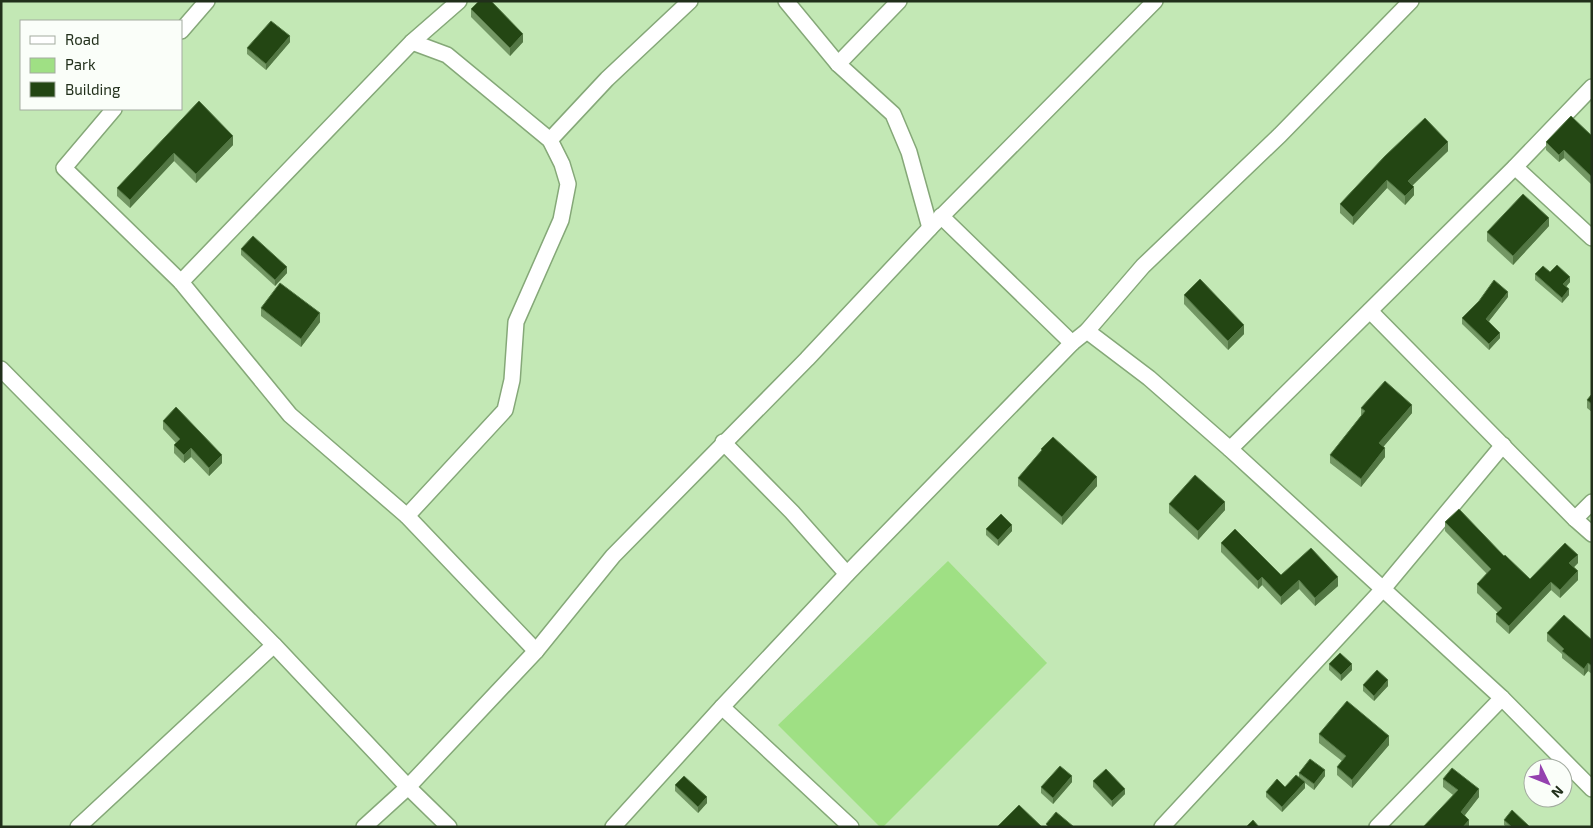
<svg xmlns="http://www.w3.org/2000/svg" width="1593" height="828" font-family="'Exo 2',sans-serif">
  <rect width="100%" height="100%" fill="#c3e8b5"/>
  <path fill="#9fe084" d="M948,561L1047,663L883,827H880L778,725Z"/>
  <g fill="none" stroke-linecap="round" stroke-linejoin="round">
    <g stroke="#85a878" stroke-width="18">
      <g id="minor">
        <path d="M786,1L838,64L893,114L909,152L930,228"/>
        <path d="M181,31L207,1"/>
        <path d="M838,64L899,1"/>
        <path d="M114,109L64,168L181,282L290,415L407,516L536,651"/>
        <path d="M550,140L607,79L690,1"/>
        <path d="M1515,167L1592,238"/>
        <path d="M941,216L1072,343"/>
        <path d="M181,282L412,42L459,1"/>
        <path d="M1370,311L1575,519L1592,534"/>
        <path d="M1087,331L1149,378L1230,449L1502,698L1592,789"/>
        <path d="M1,369L274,645L408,787L449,827"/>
        <path d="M723,442L792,512L847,574"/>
        <path d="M1230,449L1515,167L1592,87"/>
        <path d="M407,516L505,410L512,380L516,322L561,220L568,184L562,164L550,140L447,55L412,42"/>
        <path d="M1575,519L1592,502"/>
        <path d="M722,707L851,827"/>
        <path d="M78,827L274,645"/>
        <path d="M364,827L408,787L536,651L613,556L807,359L930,228L1155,1"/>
        <path d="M613,827L722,707L847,574L1072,343L1087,331L1143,266L1280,135L1411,1"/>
        <path d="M1162,827L1383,589L1503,445"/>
        <path d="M1377,827L1502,698"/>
      </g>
    </g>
    <use href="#minor" stroke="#fff" stroke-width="15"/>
  </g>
  <g fill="#739764">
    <path d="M471,9L523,42L510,56L471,17Z"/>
    <path d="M290,42L266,70L247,54V48Z"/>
    <path d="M199,101L233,145L196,183L174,161L130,208L117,196V188Z"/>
    <path d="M1592,136V185L1564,158L1559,162L1546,150V142Z"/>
    <path d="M1448,151L1412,185L1414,195L1405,205L1387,188L1353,225L1340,213V204L1385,156Z"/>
    <path d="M1549,226L1513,265L1487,241V232Z"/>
    <path d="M241,249L287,273L275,286L241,255Z"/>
    <path d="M1550,272L1570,282L1566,287L1569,295L1562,303L1535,280V274Z"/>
    <path d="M1184,295L1244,334L1228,350L1184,304Z"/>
    <path d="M1508,297L1489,321L1500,338L1489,350L1462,324V318Z"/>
    <path d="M261,308L320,322L301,347L261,316Z"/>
    <path d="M1592,394V412L1587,408V400Z"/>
    <path d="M1361,408L1412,413L1383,447L1385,457L1361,487L1330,463V455L1361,416Z"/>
    <path d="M163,421L222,463L209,476L191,457L184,463L174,453V445L176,443L163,429Z"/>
    <path d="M1041,449L1097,486L1062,525L1018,486V478L1041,451Z"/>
    <path d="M1169,504L1225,510L1198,540L1169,513Z"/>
    <path d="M1445,522L1504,556L1530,579L1578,563L1574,567L1578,580L1560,598L1551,590L1509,634L1496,622V614L1498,613L1477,593V584L1487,574L1445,531Z"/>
    <path d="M986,529L1012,531L998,546L986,535Z"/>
    <path d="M1221,543L1281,575L1338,586L1315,606L1299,589L1281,605L1262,585L1258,589L1221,552Z"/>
    <path d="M1547,633L1592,640V674L1588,671L1584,676L1562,658V654L1547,641Z"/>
    <path d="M1329,664L1352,670L1341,681L1329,670Z"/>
    <path d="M1363,685L1388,686L1374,701L1363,691Z"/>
    <path d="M1319,734L1389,745L1352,788L1337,775V767L1342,761L1319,743Z"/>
    <path d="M1299,773L1325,776L1314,790L1305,783V788L1282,812L1266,797V792L1285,787L1299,778Z"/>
    <path d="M1443,779L1479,797L1465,815L1469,827L1453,795L1443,787Z"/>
    <path d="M1093,781L1125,794L1112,807L1093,787Z"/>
    <path d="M1072,782L1053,804L1041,793V787Z"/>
    <path d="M675,785L707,803L698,813L675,791Z"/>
    <path d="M1504,820L1530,827H1506L1504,825Z"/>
  </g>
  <g fill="#537744">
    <path d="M523,34V42L510,56V48Z"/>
    <path d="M290,36V42L266,70V64Z"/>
    <path d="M233,136V145L196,183V174Z"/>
    <path d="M1448,142V151L1408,190V181Z"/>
    <path d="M1564,150V158L1559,162V155Z"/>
    <path d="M174,153V161L130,208V200Z"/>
    <path d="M1387,180V188L1353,225V217Z"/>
    <path d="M1414,187V195L1405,205V196Z"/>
    <path d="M1549,218V226L1513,265V256Z"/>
    <path d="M287,267V273L275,286V280Z"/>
    <path d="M1570,277V282L1563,290V284Z"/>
    <path d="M1569,289V295L1562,303V298Z"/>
    <path d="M1508,292V297L1486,325V319Z"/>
    <path d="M320,313V322L301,347V339Z"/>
    <path d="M1244,325V334L1228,350V341Z"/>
    <path d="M1500,333V338L1489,350V344Z"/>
    <path d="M1412,405V413L1379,452V443Z"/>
    <path d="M191,448V457L184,463V455Z"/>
    <path d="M1385,448V457L1361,487V479Z"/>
    <path d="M222,455V463L209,476V468Z"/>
    <path d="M1097,477V486L1062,525V517Z"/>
    <path d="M1225,502V510L1198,540V531Z"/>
    <path d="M1012,525V531L998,546V540Z"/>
    <path d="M1578,555V563L1569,572V563Z"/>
    <path d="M1578,571V580L1560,598V590Z"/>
    <path d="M1262,577V585L1258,589V581Z"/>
    <path d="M1338,577V586L1315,606V598Z"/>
    <path d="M1299,580V589L1281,605V597Z"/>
    <path d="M1551,582V590L1509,634V626Z"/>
    <path d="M1588,663V671L1584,676V669Z"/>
    <path d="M1352,664V670L1341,681V675Z"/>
    <path d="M1388,680V686L1374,701V696Z"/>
    <path d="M1389,736V745L1352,788V780Z"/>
    <path d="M1325,770V776L1314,790V784Z"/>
    <path d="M1072,776V782L1053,804V798Z"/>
    <path d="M1305,782V788L1282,812V807Z"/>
    <path d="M1125,789V794L1112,807V801Z"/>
    <path d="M1479,789V797L1461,820V812Z"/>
    <path d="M707,797V803L698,813V807Z"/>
    <path d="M1469,820V827H1463Z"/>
  </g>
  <g fill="#234613" stroke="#537744">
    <path d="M479,1H491L523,34L510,48L471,9Z"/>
    <path d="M271,21L290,36L266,64L247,48Z"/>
    <path d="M199,101L233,136L196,174L174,153L130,200L117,188Z"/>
    <path d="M1571,116L1592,136V177L1564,150L1559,155L1546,142Z"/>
    <path d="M1425,118L1448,142L1408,181L1414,187L1405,196L1387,180L1353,217L1340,204L1385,156Z"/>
    <path d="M1523,194L1549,218L1513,256L1487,232Z"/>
    <path d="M253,236L287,267L275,280L241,249Z"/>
    <path d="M1557,265L1570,277L1563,284L1569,289L1562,298L1535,274L1543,266L1550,272Z"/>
    <path d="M1200,279L1244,325L1228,341L1184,295Z"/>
    <path d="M1494,280L1508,292L1486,319L1500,333L1489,344L1462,318L1479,301Z"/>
    <path d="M280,283L320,313L301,339L261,308Z"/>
    <path d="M1385,381L1412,405L1379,443L1385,448L1361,479L1330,455L1365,411L1361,408Z"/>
    <path d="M1592,394V404L1587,400Z"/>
    <path d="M176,407L222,455L209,468L191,448L184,455L174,445L180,439L163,421Z"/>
    <path d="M1053,437L1097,477L1062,517L1018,478L1042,450L1041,449Z"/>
    <path d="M1195,475L1225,502L1198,531L1169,504Z"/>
    <path d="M1459,509L1504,556L1505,555L1530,579L1565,543L1578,555L1569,563L1578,571L1560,590L1551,582L1509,626L1496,614L1502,608L1477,584L1491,569L1445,522Z"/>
    <path d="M1001,514L1012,525L998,540L986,529Z"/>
    <path d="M1235,529L1281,575L1311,548L1338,577L1315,598L1299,580L1281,597L1262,577L1258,581L1221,543Z"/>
    <path d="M1564,615L1592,640V666L1588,663L1584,669L1562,651L1564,649L1547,633Z"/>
    <path d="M1340,653L1352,664L1341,675L1329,664Z"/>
    <path d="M1377,670L1388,680L1374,696L1363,685Z"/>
    <path d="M1347,701L1389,736L1352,780L1337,767L1346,756L1319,734Z"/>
    <path d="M1310,759L1325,770L1314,784L1299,773Z"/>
    <path d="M1060,766L1072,776L1053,798L1041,787Z"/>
    <path d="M1452,768L1479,789L1461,812L1469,820L1463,827H1423L1458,790L1443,779Z"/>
    <path d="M1106,769L1125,789L1112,801L1093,781Z"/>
    <path d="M1296,775L1305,782L1282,807L1266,792L1277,779L1285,787Z"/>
    <path d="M684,776L707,797L698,807L675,785Z"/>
    <path d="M1019,805L1042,827H997Z"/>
    <path d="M1512,810L1530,827H1512L1504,820Z"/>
    <path d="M1056,812L1074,827H1049L1046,824Z"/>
    <path d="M1253,820L1259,827H1246Z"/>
  </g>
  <rect width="1593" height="828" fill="none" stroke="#212f1b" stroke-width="5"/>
  <rect x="20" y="20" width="162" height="90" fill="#fafef9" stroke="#a3aba0"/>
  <rect x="30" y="36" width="25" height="8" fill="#ffffff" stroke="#a3aba0"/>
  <text x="65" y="45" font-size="15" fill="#212f1b">Road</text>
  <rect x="30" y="58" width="25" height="15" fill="#9fe084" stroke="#a3aba0"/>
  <text x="65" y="70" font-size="15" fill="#212f1b">Park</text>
  <rect x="30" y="82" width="25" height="15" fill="#234613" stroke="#a3aba0"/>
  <text x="65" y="95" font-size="15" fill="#212f1b">Building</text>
  <g transform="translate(1548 783) rotate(133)"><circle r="24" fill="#fafef9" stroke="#a3aba0"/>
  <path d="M0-4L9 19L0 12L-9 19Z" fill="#9441af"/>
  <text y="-8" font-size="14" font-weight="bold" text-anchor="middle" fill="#212f1b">N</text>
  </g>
</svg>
